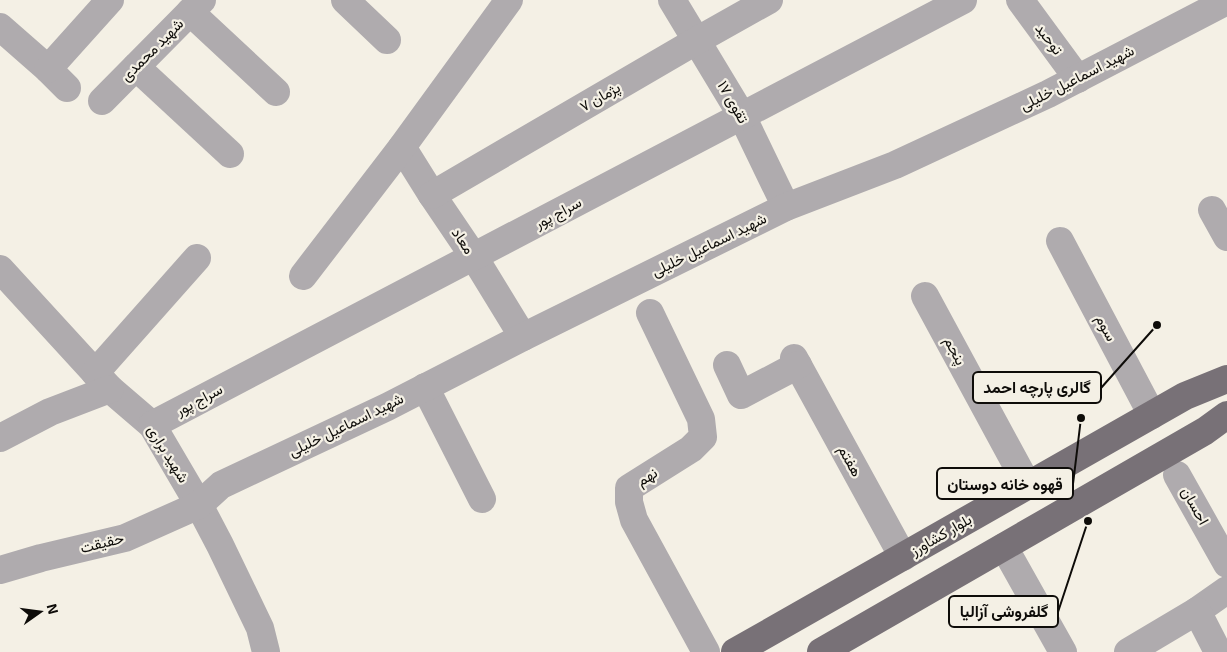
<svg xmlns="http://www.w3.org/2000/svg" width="1227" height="652" font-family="'Exo 2',Vazirmatn,sans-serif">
  <rect width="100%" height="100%" fill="#f4f0e5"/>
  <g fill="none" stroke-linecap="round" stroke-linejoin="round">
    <g stroke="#afabae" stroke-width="28">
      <path d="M345,0L387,40"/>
      <path d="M672,0L742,116L786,207"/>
      <path d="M1020,0L1078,79"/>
      <path d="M190,12L276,92"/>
      <path d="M0,27L48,69L67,88"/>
      <path d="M136,67L230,154"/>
      <path d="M48,69L110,0"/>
      <path d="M102,101L202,0"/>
      <path d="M402,147L432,195L474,257L523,337"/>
      <path d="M432,195L696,41L769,0"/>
      <path d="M1212,210L1227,237"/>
      <path d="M1060,241L1152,415"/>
      <path d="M0,269L110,389L152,425L199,505L220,545L260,628L266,652"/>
      <path d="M303,276L402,147L509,0"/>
      <path d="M925,296L1028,486"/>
      <path d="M650,313L701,419L703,437L691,449L629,488V502L634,520L706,652"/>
      <path d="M794,358L903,557"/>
      <path d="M727,365L741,395L798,365"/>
      <path d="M95,373L197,258"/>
      <path d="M425,387L482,499"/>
      <path d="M152,425L963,0"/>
      <path d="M0,438L50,412L110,389"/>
      <path d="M1177,475L1227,564"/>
      <path d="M1004,547L1063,652"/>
      <path d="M0,570L41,558L125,538L199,505L221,485L387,407L523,337L786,207L895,165L1048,94L1227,1"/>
      <path d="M1197,611L1227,590"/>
      <path d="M1128,652L1197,611L1218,652"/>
    </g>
    <g stroke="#787177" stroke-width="28">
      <path d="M735,652L1185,396L1227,379"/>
      <path d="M821,652L1205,431L1227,415"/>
    </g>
  </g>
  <g text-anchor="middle" stroke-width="4.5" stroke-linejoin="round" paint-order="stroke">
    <g font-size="15" fill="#0e0c09" stroke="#f4f0e5">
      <text transform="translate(1049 39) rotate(53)" y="5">توحید</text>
      <text transform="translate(152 50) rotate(-45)" y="5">شهید محمدی</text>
      <text transform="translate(1077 78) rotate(-27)" y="5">شهید اسماعیل خلیلی</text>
      <text transform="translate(600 97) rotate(-30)" y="5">پژمان ۷</text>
      <text transform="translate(733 102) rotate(60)" y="5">تقوی ۱۷</text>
      <text transform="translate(558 213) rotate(-28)" y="5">سراج پور</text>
      <text transform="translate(463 241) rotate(56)" y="5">معاد</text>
      <text transform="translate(709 245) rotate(-26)" y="5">شهید اسماعیل خلیلی</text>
      <text transform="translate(1106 328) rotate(62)" y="5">سوم</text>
      <text transform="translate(955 351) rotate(62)" y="5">پنجم</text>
      <text transform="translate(199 400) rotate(-28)" y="5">سراج پور</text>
      <text transform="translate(346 425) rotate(-26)" y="5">شهید اسماعیل خلیلی</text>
      <text transform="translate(168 454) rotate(58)" y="5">شهید براری</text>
      <text transform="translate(850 461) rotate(61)" y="5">هفتم</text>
      <text transform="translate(647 477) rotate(-32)" y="5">نهم</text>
      <text transform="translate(1195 506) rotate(61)" y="5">احسان</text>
      <text transform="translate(941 535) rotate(-30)" y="5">بلوار کشاورز</text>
      <text transform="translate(102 543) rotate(-14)" y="5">حقیقت</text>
    </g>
  </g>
  <path fill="none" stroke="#0e0c09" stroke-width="2" d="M1157 325L1101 388M1081 418L1073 484M1088 521L1058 612"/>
  <g fill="#0e0c09" stroke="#f4f0e5" stroke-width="2">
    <circle cx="1157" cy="325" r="5"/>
    <circle cx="1081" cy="418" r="5"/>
    <circle cx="1088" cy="521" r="5"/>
  </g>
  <g fill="#f4f0e5" stroke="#0e0c09" stroke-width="2">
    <rect x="973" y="372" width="128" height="31" rx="5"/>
    <rect x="937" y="468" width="136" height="31" rx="5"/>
    <rect x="949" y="596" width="109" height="31" rx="5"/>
  </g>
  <g font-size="16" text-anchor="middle" font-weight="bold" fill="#0e0c09">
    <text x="1037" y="393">گالری پارچه احمد</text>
    <text x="1005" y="490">قهوه خانه دوستان</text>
    <text x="1004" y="617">گلفروشی آزالیا</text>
  </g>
  <g transform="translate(40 612) rotate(76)" stroke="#f4f0e5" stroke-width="4" paint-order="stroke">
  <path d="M0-4L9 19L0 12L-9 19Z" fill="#0e0c09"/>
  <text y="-8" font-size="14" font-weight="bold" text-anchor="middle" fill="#0e0c09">N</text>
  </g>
</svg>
